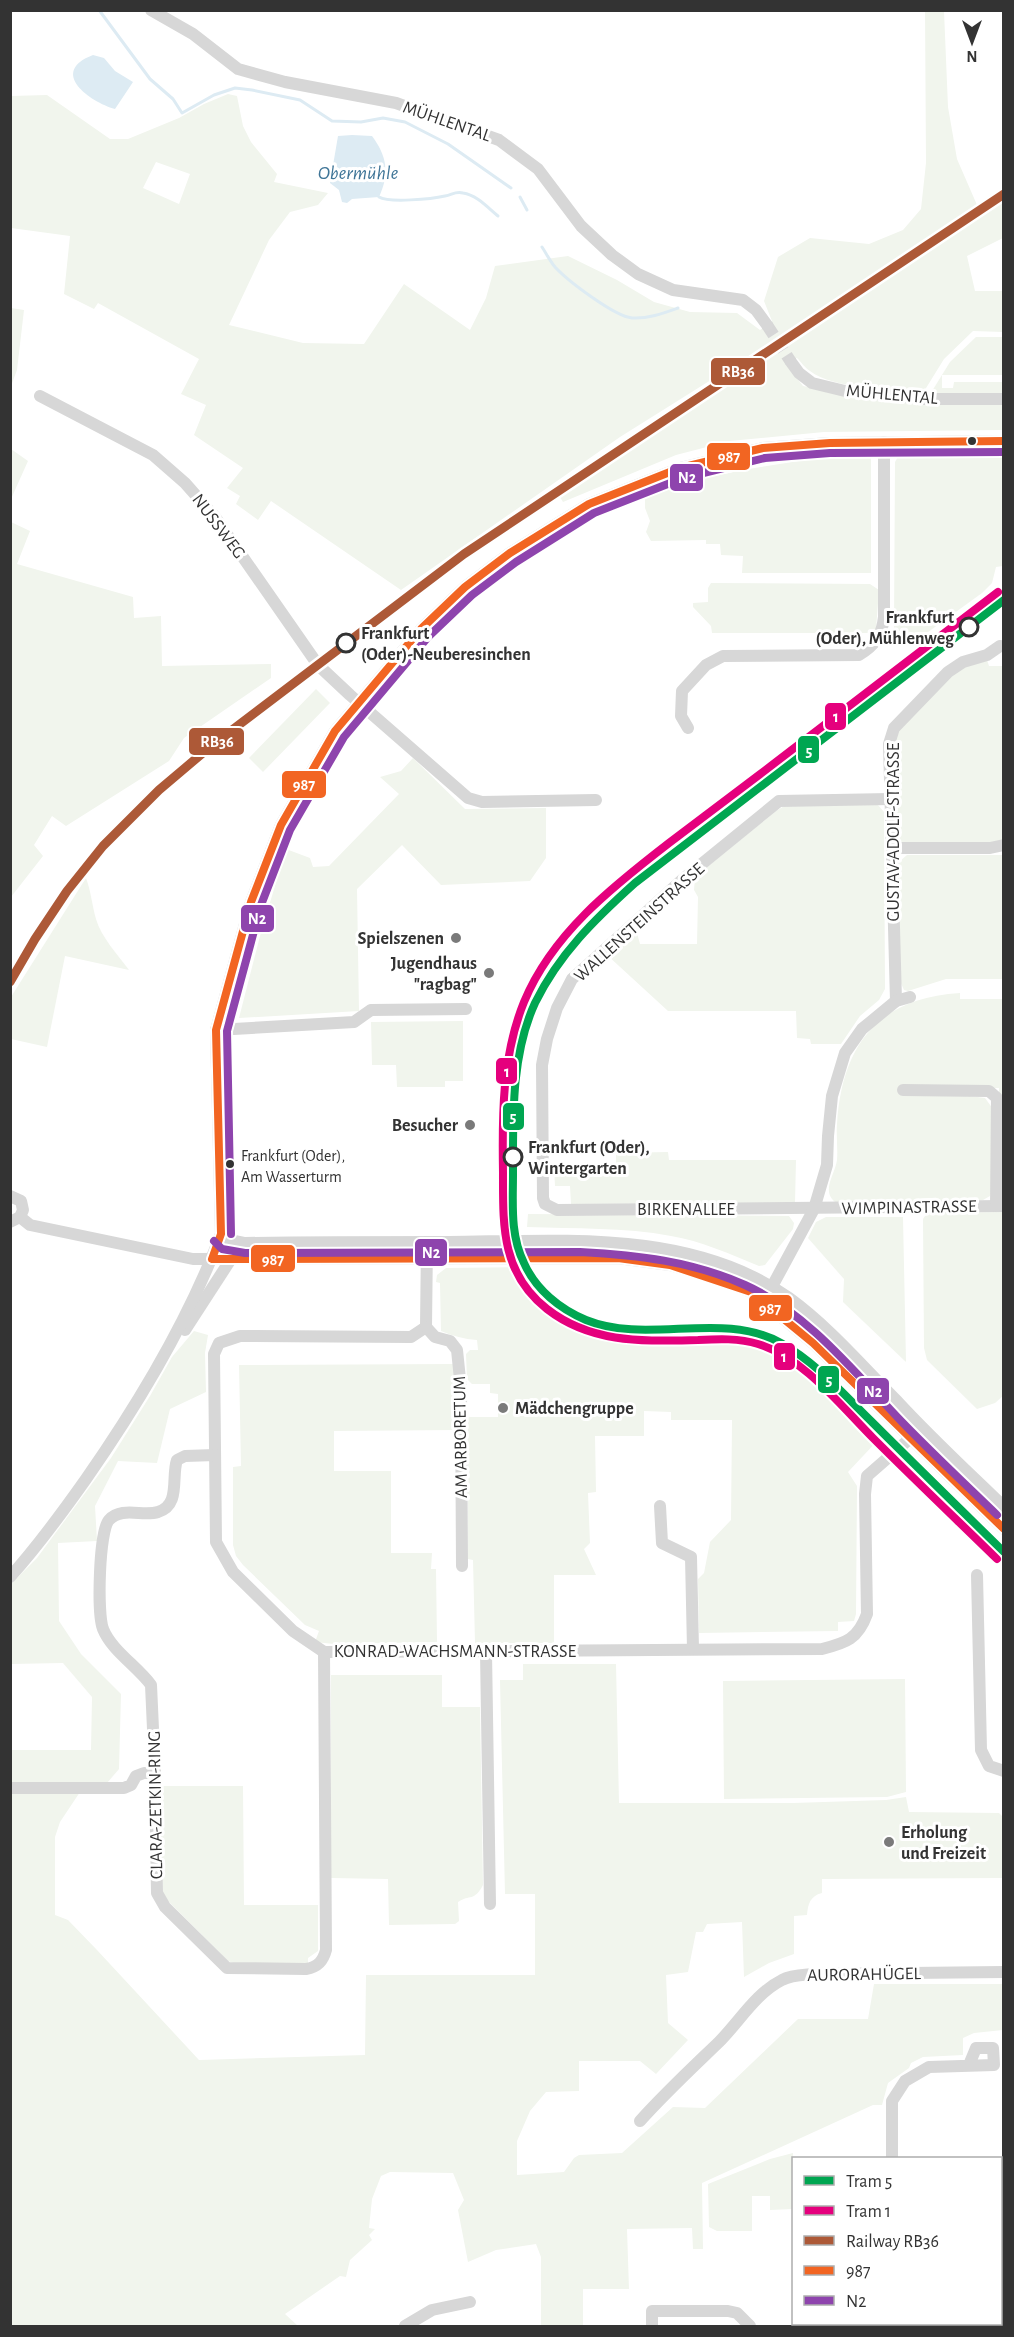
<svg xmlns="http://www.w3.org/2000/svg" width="1014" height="2337" font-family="'Alegreya Sans',sans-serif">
  <rect width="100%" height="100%" fill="#fff"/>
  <g fill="#f1f5ed" fill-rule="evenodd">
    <path d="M925,10L944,11L948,107L957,159L977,205L786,333L620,437L401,590L271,501L258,520L236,504L240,496L227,488L243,468L194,435L206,405L181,394L199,359L98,303L94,309L64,294L70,236L11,228V96L47,95L110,139H128L179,118L204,104L228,94L237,96L243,126L251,142L277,174L274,182L328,193L318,205L290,212L269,240L229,325L303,343L364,344L404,284L470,330L486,298L495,266L568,256L617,280L654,302L690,312L737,313L760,330L772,321L764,301L778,257L810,238L869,244L903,230L921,209L926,163ZM156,162L190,174L179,204L143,188Z"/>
    <path d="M1003,200V238L967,256L975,291H1003V332L973,331L944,359L923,393C894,390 833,389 810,371C805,368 801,362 797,358L786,364L803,386L845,394L1003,401V430L824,432L730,441L676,455L563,502L558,494Z"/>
    <path d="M11,308L24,310L17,370L11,386Z"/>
    <path d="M976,337H1003V375H942V388H953L954,382H1003V396H929L950,362Z"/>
    <path d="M11,449L28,461L11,499Z"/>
    <path d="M906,453L915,456L1003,455V566L996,567L992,583L982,593L917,640L894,628L895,462L899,455Z"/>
    <path d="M833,456L871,458V573H742L743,556L721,555L720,544H706V540L651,541L646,532L650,521L645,508V499C704,472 769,466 833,456Z"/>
    <path d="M11,522L30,531L17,564L133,597L134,618L161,616L162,666L271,664V678L184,738L169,761L66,826L52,816L34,845L43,856L11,897Z"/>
    <path d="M711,583L870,584L879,590L876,629L872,633H712L711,626L693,607V603L708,602V588Z"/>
    <path d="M987,660L989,666H1003V841L994,843L902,844L896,836L894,738L897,731L948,678L968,664Z"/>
    <path d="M316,689L330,703L263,772L249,758Z"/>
    <path d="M413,758L465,809L546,808V858L530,881L441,885L402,845L357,889L359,1011L239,1018L260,936L286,849L310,858L313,867L329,866L399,794L380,777L401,771Z"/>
    <path d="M786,805H878L884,812L885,989L879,1000L860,1016L841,1044H811L810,1039L797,1038L796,1011H668L607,955L633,933H637L640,944H697L698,897L694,890L695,877L776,811Z"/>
    <path d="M907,855H1003V979H946L908,991L904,990L900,981L899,862Z"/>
    <path d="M86,878C91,891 92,905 96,919C101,937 118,955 129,970L65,956L47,1047L11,1039V997Z"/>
    <path d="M960,993V999H1003V1111H999V1088L900,1087L985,1098L993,1109V1188L990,1196L983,1200L835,1202C821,1190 835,1175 837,1160C838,1148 836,1136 837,1124C842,1045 878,998 960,993Z"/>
    <path d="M463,1021V1081H445V1087H397L396,1065H372L371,1022Z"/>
    <path d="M668,1152L669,1160H796L795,1203L571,1204L570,1186H555L554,1167H616V1153Z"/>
    <path d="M1003,1212L1004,1395L995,1403L977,1409L927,1360L924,1348L923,1219L927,1213Z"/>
    <path d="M528,1214L789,1216L794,1223L793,1229L765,1265L759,1266C730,1254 701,1241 671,1236C624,1227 575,1229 527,1227Z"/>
    <path d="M826,1217H903L906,1362L843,1302L844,1279L808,1238L816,1222Z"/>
    <path d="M523,1267C569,1358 667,1324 748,1333C804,1348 839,1394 879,1434V1439L848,1472L857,1486L856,1614L854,1621L838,1622V1631L699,1633L698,1579L704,1573L710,1542L731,1520L732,1420H671V1412L644,1411V1436H595L596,1492L588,1493L590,1543L584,1549L596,1575H554V1643H475L473,1560L468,1559V1417H498V1394L490,1393V1384H472L467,1379L466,1354L470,1350H478L477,1340C464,1339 453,1336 441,1331L440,1283L436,1282L437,1275L446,1268Z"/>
    <path d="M194,1331L208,1335L205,1353L206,1392L170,1409L157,1463L118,1461L95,1506L97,1541L58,1543L59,1621L81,1654L121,1694L119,1769L107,1783H11V1750H91L92,1697L63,1663L11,1664L10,1585L37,1558L111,1458L150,1396L172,1357Z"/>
    <path d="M454,1364L458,1430L334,1431V1471H391V1553H432L431,1569H436L437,1642L334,1644L315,1642L319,1631L305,1625L243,1565L236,1556L233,1545V1467L241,1466L239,1365Z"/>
    <path d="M523,1664H616L619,1803H793L886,1800L906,1797L909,1812L999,1813L1003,1817V1878L822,1879V1893C810,1896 808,1904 807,1915L794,1916V1954L769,1963L744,1977L742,1922L707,1924L703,1932H696L688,1972L666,1975L668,2023L688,2040L656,2074L640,2061H579V2091L546,2092L530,2111L517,2141V2175L564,2172L574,2158L579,2155L622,2153L673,2107L705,2108L798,2019H868L874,1984H1003V2030L974,2033L963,2038V2055L923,2057L911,2063L909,2068L888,2083L882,2105H873L702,2183L703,2249H693L692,2228L627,2229L629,2289H583V2326H541V2257L536,2244L496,2250L468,2262L458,2210L464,2200L453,2173L390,2172L381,2176L372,2199L369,2228L375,2229L369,2235L372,2240L350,2260L346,2277L340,2276L285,2314L298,2326H11L10,1793L80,1792L60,1822L55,1837V1915L68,1920L97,1950L199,2060L365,2055L366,1975H535V1894H505L500,1680H523Z"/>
    <path d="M331,1675H442V1707H480L483,1885C474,1902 470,1894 458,1902L459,1921L455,1924L389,1925L388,1879L331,1878Z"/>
    <path d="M905,1679L906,1792L887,1797L724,1799L723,1681Z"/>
    <path d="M161,1786H243L244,1905H318V1951L308,1958V1963L236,1964L228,1961L167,1900L163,1893Z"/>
    <path d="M793,2153V2209L770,2210V2196H752V2231H717L709,2227L708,2184L770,2159Z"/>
  </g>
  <g fill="#ddebf3">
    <path d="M93,55L104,58L115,71L133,82L115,109C90,102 48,72 93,55Z"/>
    <path d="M352,135L372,136C387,156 390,174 379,197L352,199L347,203L342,202L339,190L330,183L338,136Z"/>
  </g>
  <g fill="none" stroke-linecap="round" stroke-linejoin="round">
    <g stroke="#ddebf3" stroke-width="3">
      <path d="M99,10L150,79L173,99L182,113L214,95L235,88L252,90L300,100L332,121L361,122L383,118L405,122L448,144L511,188"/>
      <path d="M379,197C389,203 432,199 445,196C452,195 455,191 463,193C477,195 488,208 498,216"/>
      <path d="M520,197L527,210"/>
      <path d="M542,247C546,253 550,261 555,267C568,281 614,316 632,318C648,319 664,313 678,308"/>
    </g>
    <path stroke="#d6d6d6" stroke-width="12" stroke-dasharray="12 6" stroke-linecap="butt" d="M767,325L791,362"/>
    <g stroke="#d7d7d7" stroke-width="12">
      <path d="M151,10L193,34L238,69L285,82L396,103L499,140L538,169L581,226L612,255L638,274L673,290L743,300L756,310L767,325"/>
      <path d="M791,362L799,373L812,383L845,391L925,399H1004"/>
      <path d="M40,396L153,455L185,483L215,517L318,665L350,695L468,798L482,802L596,800"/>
      <path d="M688,728L681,716L682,691L706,665L723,656L859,655C875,645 882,636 884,617V442"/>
      <path d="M890,799L779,801L682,880L572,979L557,1008L547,1039L542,1065L543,1198L545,1204L557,1210L1004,1206"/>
      <path d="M892,848H990L1004,845"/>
      <path d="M896,1001L889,744L894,728L948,672L963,662L987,655L1000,646"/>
      <path d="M216,1030L354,1022L371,1010L466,1009"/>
      <path d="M903,1090L989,1091L997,1098L996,1206"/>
      <path d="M10,1196L21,1201L23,1210L20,1217L10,1222"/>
      <path d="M20,1217L30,1225L193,1259L618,1258L670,1265L711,1277L751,1292L813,1343L1004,1529"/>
      <path d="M221,1234L226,1239L245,1243C313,1242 381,1242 449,1242C562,1241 691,1229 789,1298C829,1327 862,1366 897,1401C931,1438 968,1472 1004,1507"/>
      <path d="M427,1242L426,1327L411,1337L240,1336L219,1343L214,1354L216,1542L233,1572L293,1631L324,1652L822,1649C846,1643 858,1639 867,1614L865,1494L867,1476L922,1428"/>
      <path d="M768,1294L814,1209L827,1165L828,1136L832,1096L845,1053L862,1029L896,1001L910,997"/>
      <path d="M426,1327L435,1337L450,1341L457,1350L461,1389L462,1566"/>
      <path d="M185,1330L231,1259"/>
      <path d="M215,1455L185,1456L177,1460C171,1477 181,1505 158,1512C143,1517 122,1506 109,1520C99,1531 97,1613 103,1629C112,1651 137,1666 151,1685L155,1773L157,1893L165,1907L227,1968L306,1969C318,1967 323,1961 326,1950L324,1652"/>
      <path d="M660,1506L662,1543L691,1557L693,1649"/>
      <path d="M977,1575L981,1750L989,1766L1004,1771"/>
      <path d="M10,1577C38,1546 62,1513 86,1479C139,1403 188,1322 221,1234L216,1030L251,902L281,825L335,731L421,629L465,587L510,553L589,504L680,468L763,448L830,443L1004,441"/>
      <path d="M486,1652L490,1904"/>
      <path d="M10,1788H124L131,1785L136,1776L144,1773H155"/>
      <path d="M640,2121C665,2093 692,2068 719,2042C739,2022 756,1993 782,1980C791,1975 803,1975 813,1974L1004,1972"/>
      <path d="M892,2158V2101L905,2081L929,2067L994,2065L993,2048H976L969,2065"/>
      <path d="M1000,2252L1004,2251"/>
      <path d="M405,2326L432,2310L470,2302"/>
      <path d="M652,2326V2311H728L737,2313L750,2326"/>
    </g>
    <g stroke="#fff" stroke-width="12">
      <path id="bus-1" d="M1004,441L830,443L763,448L680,468L589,504L510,553L465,587L421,629L335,731L281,825L251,902L216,1030L221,1234L212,1259L618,1258L670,1265L751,1292L813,1343L1004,1529"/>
    </g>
    <g stroke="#fff" stroke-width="12">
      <g id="bus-2">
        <path d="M231,1234L227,1031L261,905L290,830L344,737L429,636L472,595L516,562L594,513L683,478L765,458L830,453L1004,452"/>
        <path d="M214,1241L222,1249L245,1253L580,1252C637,1255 692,1261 745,1285C808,1313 855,1373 902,1422C933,1454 965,1484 997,1515"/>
      </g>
    </g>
    <use href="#bus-1" stroke="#f26522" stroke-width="8"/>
    <use href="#bus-2" stroke="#8e44ad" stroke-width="8"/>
    <g stroke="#fff" stroke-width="14">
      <path id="rail-1" d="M10,982L35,939L67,891L103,846L159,790L211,746L464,554L1004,194"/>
    </g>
    <use href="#rail-1" stroke="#ad5937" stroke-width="9"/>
    <g stroke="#fff" stroke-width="12">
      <path id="tram-1" d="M1004,600L635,883C595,919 559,954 535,1003C511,1055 513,1118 513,1174C513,1204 510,1235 524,1263C536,1290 560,1309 586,1320C648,1345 722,1310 781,1343C817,1363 844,1395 873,1423C916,1466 960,1509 1004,1552"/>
    </g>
    <g stroke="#fff" stroke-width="12">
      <path id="tram-2" d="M997,1559C956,1519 914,1479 873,1438C840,1405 804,1358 758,1344C739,1338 718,1339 698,1340C644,1341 592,1344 547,1309C501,1273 503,1225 503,1173C502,1116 502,1056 524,1002C552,934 612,887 669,843C699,820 729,798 759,775C839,714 918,653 998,592"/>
    </g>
    <use href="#tram-1" stroke="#00a651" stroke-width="8"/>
    <use href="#tram-2" stroke="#e5007d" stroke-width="8"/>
  </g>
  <g fill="#333" stroke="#fff" stroke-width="2">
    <circle cx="972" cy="441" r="5"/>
    <circle cx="230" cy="1164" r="5"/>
  </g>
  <g fill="#fff" stroke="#333" stroke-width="3">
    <circle cx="969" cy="627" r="9"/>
    <circle cx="346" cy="643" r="9"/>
    <circle cx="513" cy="1157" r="9"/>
  </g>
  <g fill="#7a7a7a" stroke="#fff" stroke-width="2">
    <circle cx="456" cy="938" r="6"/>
    <circle cx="489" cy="973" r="6"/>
    <circle cx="470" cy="1125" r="6"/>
    <circle cx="503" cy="1408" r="6"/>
    <circle cx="889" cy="1842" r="6"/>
  </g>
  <g text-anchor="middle" stroke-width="6" stroke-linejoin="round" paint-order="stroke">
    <g font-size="16" fill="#333" stroke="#fff" text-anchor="start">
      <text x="241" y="1161">Frankfurt (Oder),<tspan x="241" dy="21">Am Wasserturm</tspan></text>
    </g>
    <g font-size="18" fill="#333" stroke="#fff">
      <text transform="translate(447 121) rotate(19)" y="6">MÜHLENTAL</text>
      <text transform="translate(892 394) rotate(5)" y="6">MÜHLENTAL</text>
      <text transform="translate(219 526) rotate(53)" y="6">NUSSWEG</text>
      <text transform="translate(893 832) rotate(-90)" y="6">GUSTAV-ADOLF-STRASSE</text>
      <text transform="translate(639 922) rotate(-42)" y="6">WALLENSTEINSTRASSE</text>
      <text transform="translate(909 1207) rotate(-1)" y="6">WIMPINASTRASSE</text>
      <text x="686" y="1215">BIRKENALLEE</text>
      <text transform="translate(460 1437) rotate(-91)" y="6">AM ARBORETUM</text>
      <text x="455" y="1657">KONRAD-WACHSMANN-STRASSE</text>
      <text transform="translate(155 1805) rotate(-91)" y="6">CLARA-ZETKIN-RING</text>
      <text transform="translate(864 1974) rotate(-1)" y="6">AURORAHÜGEL</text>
    </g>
    <g font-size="18" font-weight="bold" fill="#333" stroke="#fff" text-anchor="start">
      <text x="954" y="623" text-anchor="end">Frankfurt<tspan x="954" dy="21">(Oder), Mühlenweg</tspan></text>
      <text x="361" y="639">Frankfurt<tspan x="361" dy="21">(Oder)-Neuberesinchen</tspan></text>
      <text x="528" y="1153">Frankfurt (Oder),<tspan x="528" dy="21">Wintergarten</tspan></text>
    </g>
    <g font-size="18" font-weight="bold" fill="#333" stroke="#fff" text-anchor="end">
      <text x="444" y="944">Spielszenen</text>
      <text x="477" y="969">Jugendhaus<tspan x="477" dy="21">"ragbag"</tspan></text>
      <text x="458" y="1131">Besucher</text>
      <text x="515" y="1414" text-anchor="start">Mädchengruppe</text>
      <text x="901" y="1838" text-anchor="start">Erholung<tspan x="901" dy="21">und Freizeit</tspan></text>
    </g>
    <g font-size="20" font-style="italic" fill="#3f7597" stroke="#fff">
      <text x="358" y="179">Obermühle</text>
    </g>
  </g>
  <g stroke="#fff" stroke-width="2">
    <rect x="710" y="357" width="56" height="29" rx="6" fill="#ad5937"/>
    <rect x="706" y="442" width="45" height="29" rx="6" fill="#f26522"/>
    <rect x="669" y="463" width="35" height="29" rx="6" fill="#8e44ad"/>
    <rect x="824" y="702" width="23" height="29" rx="6" fill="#e5007d"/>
    <rect x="188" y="727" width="57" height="29" rx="6" fill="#ad5937"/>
    <rect x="797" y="735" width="23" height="29" rx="6" fill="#00a651"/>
    <rect x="281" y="770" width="46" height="29" rx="6" fill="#f26522"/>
    <rect x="240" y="904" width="35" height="29" rx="6" fill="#8e44ad"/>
    <rect x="495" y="1057" width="23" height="28" rx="6" fill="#e5007d"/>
    <rect x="502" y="1102" width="23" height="29" rx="6" fill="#00a651"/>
    <rect x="414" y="1238" width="34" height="29" rx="6" fill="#8e44ad"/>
    <rect x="250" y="1244" width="46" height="29" rx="6" fill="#f26522"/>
    <rect x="748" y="1294" width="45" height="28" rx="6" fill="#f26522"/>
    <rect x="773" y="1342" width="23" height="29" rx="6" fill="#e5007d"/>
    <rect x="817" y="1365" width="23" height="29" rx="6" fill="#00a651"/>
    <rect x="856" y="1377" width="34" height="28" rx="6" fill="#8e44ad"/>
  </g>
  <g font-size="16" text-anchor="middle" font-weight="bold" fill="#fff">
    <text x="738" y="377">RB36</text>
    <text x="729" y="462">987</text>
    <text x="687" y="483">N2</text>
    <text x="836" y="722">1</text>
    <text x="217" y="747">RB36</text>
    <text x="809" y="756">5</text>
    <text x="304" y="790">987</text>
    <text x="257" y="924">N2</text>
    <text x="507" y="1077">1</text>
    <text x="513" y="1122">5</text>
    <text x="431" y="1258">N2</text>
    <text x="273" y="1265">987</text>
    <text x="770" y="1314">987</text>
    <text x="784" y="1362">1</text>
    <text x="829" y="1385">5</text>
    <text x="873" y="1397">N2</text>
  </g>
  <rect width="1014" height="2337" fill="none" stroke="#333333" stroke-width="24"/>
  <rect x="792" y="2157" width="210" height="168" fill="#ffffff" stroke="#adadad" stroke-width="1.5"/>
  <rect x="804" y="2176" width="30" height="9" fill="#00a651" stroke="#adadad" stroke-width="1.5"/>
  <text x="846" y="2187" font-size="18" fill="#333333">Tram 5</text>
  <rect x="804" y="2206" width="30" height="9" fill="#e5007d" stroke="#adadad" stroke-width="1.5"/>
  <text x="846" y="2217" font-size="18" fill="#333333">Tram 1</text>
  <rect x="804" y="2236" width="30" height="9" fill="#ad5937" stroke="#adadad" stroke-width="1.5"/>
  <text x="846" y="2247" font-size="18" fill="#333333">Railway RB36</text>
  <rect x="804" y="2266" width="30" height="9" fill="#f26522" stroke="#adadad" stroke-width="1.5"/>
  <text x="846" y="2277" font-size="18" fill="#333333">987</text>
  <rect x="804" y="2296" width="30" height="9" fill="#8e44ad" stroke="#adadad" stroke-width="1.5"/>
  <text x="846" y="2307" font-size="18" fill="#333333">N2</text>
  <g transform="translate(972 42) rotate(180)" stroke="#ffffff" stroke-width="4.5" paint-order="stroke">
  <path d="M0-4.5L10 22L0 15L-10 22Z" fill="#333333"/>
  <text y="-9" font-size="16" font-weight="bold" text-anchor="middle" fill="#333333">N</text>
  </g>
</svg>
